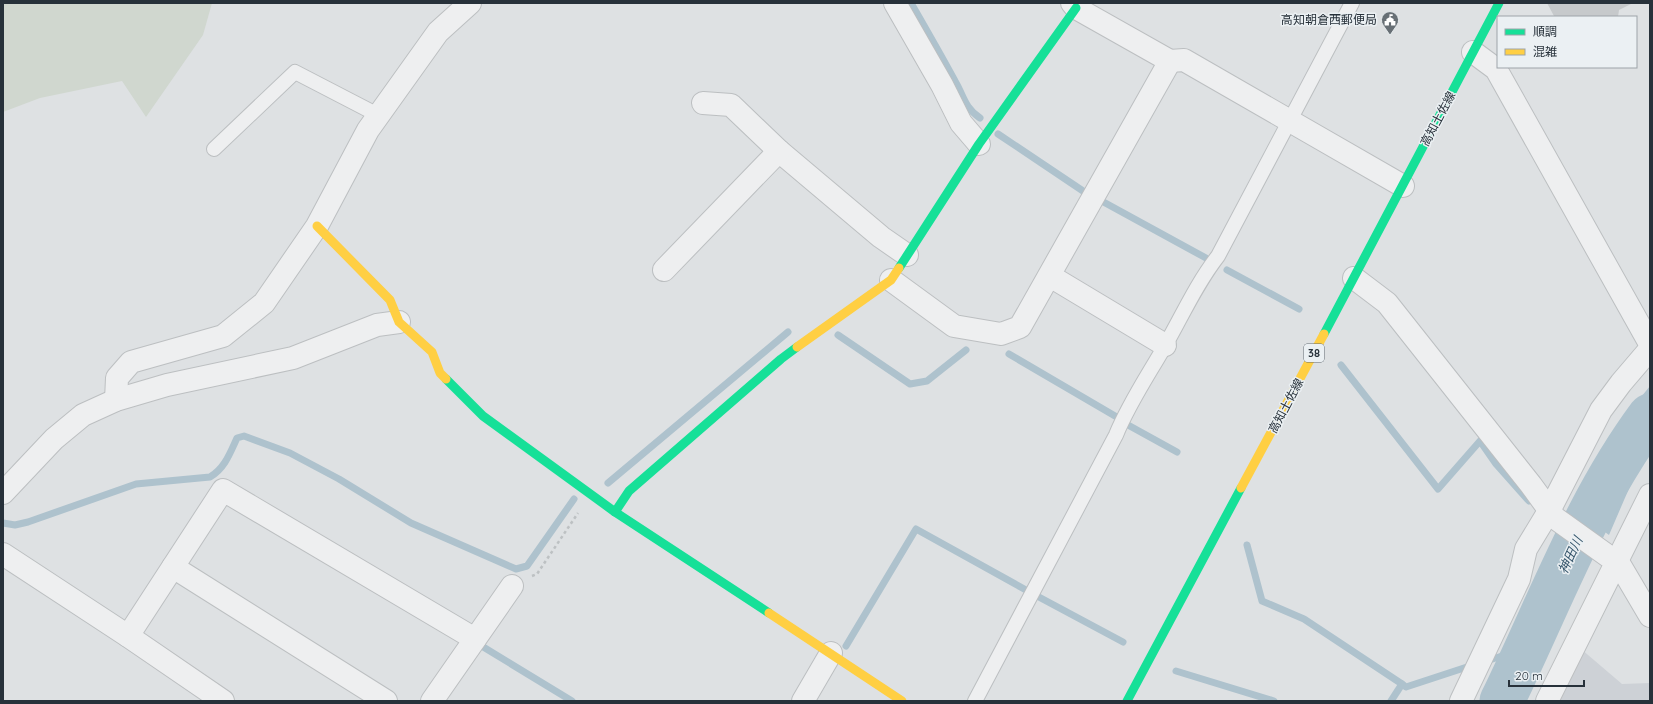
<svg xmlns="http://www.w3.org/2000/svg" width="1653" height="704" font-family="Quicksand,'Noto Sans JP',sans-serif">
  <rect width="100%" height="100%" fill="#dee1e3"/>
  <path fill="#cdd1d6" d="M1581,649L1622,684L1650,683V701H1556Z"/>
  <path fill="#d0d7cf" d="M3,3H212L203,35L146,117L122,81L40,98L3,112Z"/>
  <path fill="#aec2cd" d="M1650,386V444L1646,449L1609,535L1579,513L1633,407Z"/>
  <g fill="none" stroke-linecap="round" stroke-linejoin="round">
    <g stroke="#aec2cd" stroke-width="7">
      <path d="M911,3C926,29 941,55 955,81C964,96 964,107 980,118"/>
      <path d="M998,134L1086,193"/>
      <path d="M1098,199L1206,258"/>
      <path d="M1227,270L1299,309"/>
      <path d="M838,335L910,384L927,381L966,350"/>
      <path d="M1009,354L1115,416"/>
      <path d="M1341,365L1438,489L1480,441L1496,464L1529,501"/>
      <path d="M1128,425L1177,452"/>
      <path d="M608,483L788,332"/>
      <path d="M3,523L15,525L28,522L136,484L210,477C225,468 230,453 237,438L244,436L290,453L339,479L411,523L516,569L527,566L574,499"/>
      <path d="M1247,545L1262,601L1304,619L1402,684L1406,687L1467,667"/>
      <path d="M1037,596L1123,642"/>
      <path d="M480,645L572,701"/>
      <path d="M846,646L916,529L1026,590"/>
      <path d="M1486,661L1528,648"/>
      <path d="M1176,671L1274,701"/>
      <path d="M1391,701L1402,684"/>
    </g>
    <path stroke="#aec2cd" stroke-width="45" d="M1502,701C1549,605 1586,502 1650,416"/>
  </g>
  <path fill="#c6c9cb" d="M1547,3H1633L1619,10L1618,17H1556L1554,16Z"/>
  <g fill="none" stroke-linecap="round" stroke-linejoin="round">
    <g stroke="#bcbfc1" stroke-width="16">
      <g id="lane">
        <path d="M214,149L295,72L378,115"/>
        <path d="M975,701L1116,435C1129,403 1149,374 1166,344C1183,314 1197,283 1218,256L1352,3"/>
      </g>
    </g>
    <g stroke="#bcbfc1" stroke-width="24">
      <g id="street">
        <path d="M895,3L942,85L961,123L979,144"/>
        <path d="M1473,52L1496,69L1650,344"/>
        <path d="M1170,61L1184,60L1403,186"/>
        <path d="M703,103L731,105L779,151L881,237L907,255"/>
        <path d="M664,270L779,151"/>
        <path d="M1050,276L1165,345"/>
        <path d="M1354,278L1387,303L1531,485L1555,518L1608,556L1617,560L1650,616"/>
        <path d="M891,280L954,326L1001,334L1020,327L1170,61L1076,8L1072,3"/>
        <path d="M116,400L117,378L131,362L223,336L264,303L317,226L368,130L438,32L470,3"/>
        <path d="M3,493L54,439L83,415L116,400L167,385L293,358L377,325L399,322"/>
        <path d="M3,554L128,636L223,701"/>
        <path d="M173,567L386,701"/>
        <path d="M128,636L223,490L475,639"/>
        <path d="M432,701L512,586"/>
        <path d="M803,701L831,653"/>
        <path d="M1461,701L1519,579L1526,549L1549,511L1601,410L1621,383L1650,349"/>
        <path d="M1547,701L1650,495"/>
      </g>
    </g>
    <path stroke="#bdc1c3" stroke-width="2.5" stroke-dasharray="3 3" stroke-linecap="butt" d="M532,576L537,574L578,513"/>
    <use href="#lane" stroke="#eeeff0" stroke-width="14"/>
    <use href="#street" stroke="#eeeff0" stroke-width="22"/>
    <g stroke="#16e098" stroke-width="9">
      <path d="M899,268L979,144L1076,8"/>
      <path d="M1324,334L1499,3"/>
      <path d="M446,379L483,416L615,512L769,613"/>
      <path d="M615,512L629,491L781,359L797,347"/>
      <path d="M1127,701L1241,488"/>
    </g>
    <g stroke="#ffcf43" stroke-width="9">
      <path d="M317,226L390,300L399,322L432,352L440,373L446,379"/>
      <path d="M797,347L891,280L899,268"/>
      <path d="M1241,488L1324,334"/>
      <path d="M769,613L902,701"/>
    </g>
  </g>
  <defs>
    <g id="civic-pin" transform="scale(0.9)"><path d="M0 17L-7.5 6A9.5 9.5 0 1 1 7.5 6Z" fill="#676f75" stroke="#ebf0f3"/><path d="M-.6-6.5H3V-4.5H.6V-3L4-1V1h2V6H-6V1h2V-1L-.6-3ZM-1.2 2.5V6h2.4V2.5Z" fill="#fff"/></g>
  </defs>
  <g fill-rule="evenodd">
    <use href="#civic-pin" x="1390" y="20"/>
  </g>
  <g text-anchor="middle" stroke-width="3" stroke-linejoin="round" paint-order="stroke">
    <rect fill="#ebf0f3" stroke="#626a72" stroke-width="1" x="1304" y="344" width="20" height="18" rx="3"/>
    <g font-size="11" font-weight="bold" fill="#27313a">
      <text x="1314" y="357">38</text>
    </g>
    <g font-size="12" fill="#27313a" stroke="#ebf0f3" text-anchor="end">
      <text x="1377" y="24">高知朝倉西郵便局</text>
    </g>
    <g font-size="12" fill="#27313a" stroke="#ebf0f3">
      <text transform="translate(1438 119) rotate(-62)" y="4">高知土佐線</text>
      <text transform="translate(1286 406) rotate(-62)" y="4">高知土佐線</text>
    </g>
    <g font-size="13" font-style="italic" fill="#35556b" stroke="#ebf0f3">
      <text transform="translate(1570 555) rotate(-65)" y="5">神田川</text>
    </g>
  </g>
  <rect width="1653" height="704" fill="none" stroke="#27313a" stroke-width="8"/>
  <rect x="1497" y="16" width="140" height="52" fill="#ebf0f3" stroke="#9da4a9"/>
  <rect x="1505" y="29" width="20" height="6" fill="#16e098" stroke="#9da4a9"/>
  <text x="1533" y="36" font-size="12" fill="#27313a">順調</text>
  <rect x="1505" y="49" width="20" height="6" fill="#ffcf43" stroke="#9da4a9"/>
  <text x="1533" y="56" font-size="12" fill="#27313a">混雑</text>
  <path d="M1509 680v6h75v-6" fill="none" stroke="#27313a" stroke-width="2"/>
  <text x="1515" y="680" font-size="12" fill="#27313a" stroke="#ebf0f3" stroke-width="3" paint-order="stroke">20 m</text>
</svg>
